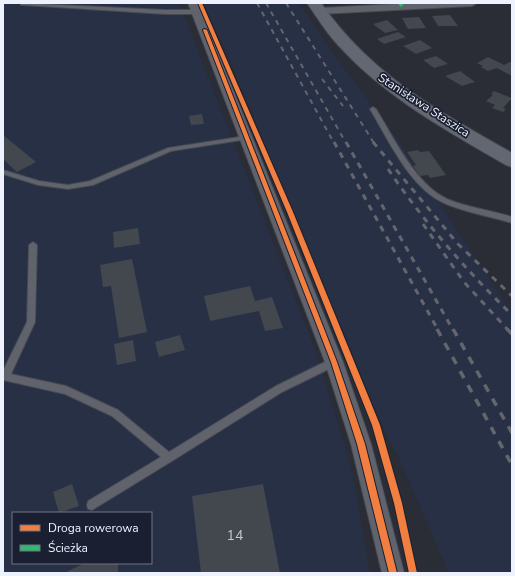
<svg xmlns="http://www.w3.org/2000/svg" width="515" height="576" font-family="'Nunito Sans',sans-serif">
  <rect width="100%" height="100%" fill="#2a2d36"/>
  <g fill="#283046" fill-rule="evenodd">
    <path d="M3,3H179L314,347L344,442L353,476L370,573H3ZM13,513H151V563H13Z"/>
    <path d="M203,3H299L335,56L399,142L512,313V573H449L398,456L380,421L323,282L227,54Z"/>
  </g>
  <g fill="#43474e">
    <path d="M450,15L458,26H438L432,16Z"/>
    <path d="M419,17L426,28L408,29L402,18Z"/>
    <path d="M387,20L398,30L385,33L373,24Z"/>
    <path d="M398,32L406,37L384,44L377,39Z"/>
    <path d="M420,40L432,48L416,54L403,46Z"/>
    <path d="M436,56L448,64L434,68L423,60Z"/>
    <path d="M488,57L504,65L512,61V76L497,68L488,71L481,67L483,66L477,63Z"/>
    <path d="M460,71L475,82L462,86L445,76Z"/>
    <path d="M494,91L512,98L503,108L506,109L503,112L492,108L495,105L486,101L493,95L491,94Z"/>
    <path d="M202,114L204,124L191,125L189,116Z"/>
    <path d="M3,135L36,162L17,172L3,159Z"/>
    <path d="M418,150L420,152L429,151L446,175L430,178L428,175L420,176L413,166L416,165L407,152Z"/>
    <path d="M138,228L140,244L114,248L113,232Z"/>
    <path d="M132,259L147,332L119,338L111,286L103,287L100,265Z"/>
    <path d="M250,286L255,301L272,297L283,328L265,331L259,311L210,321L204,296Z"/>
    <path d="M180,335L185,350L159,357L155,342Z"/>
    <path d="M133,340L136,361L117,365L114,344Z"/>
    <path d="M72,484L79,506L59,513L53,492Z"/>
    <path d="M263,484L280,573H201L192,496Z"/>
    <path d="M85,563H118V573H64Z"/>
  </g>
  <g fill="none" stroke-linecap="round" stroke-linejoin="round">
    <g stroke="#464951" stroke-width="2">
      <g id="lane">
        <path d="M21,3L165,10H197L200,12L197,14H165L23,5H21Z"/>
        <path d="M373,107L376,109C394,138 415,184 447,199C468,208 491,210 512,217V223C489,216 463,212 442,202C409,186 388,139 370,109Z"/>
        <path d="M246,136L249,138L248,139L171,151L93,185L68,189L38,185L3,174V170L39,181L68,185L90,181L168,148Z"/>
        <path d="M33,242L37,245L35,322L11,374L66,386L118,410L169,452L276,386L331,359L334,358L337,359L338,362L337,365L282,392L172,461L92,510L88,509L87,505L88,501L161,457L112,416L65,394L3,380V371L27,322L29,245Z"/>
      </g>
    </g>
    <g stroke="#464951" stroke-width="2">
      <g id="street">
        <path d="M188,3H198L343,362L371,444L404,573H382L351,444L325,362Z"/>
        <path d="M415,3H477L472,6L320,14L315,11L320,8Z"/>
      </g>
    </g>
    <g stroke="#464951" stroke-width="2">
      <path id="secondary" d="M307,3H321C372,76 437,110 512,153V167L506,165C446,130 385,97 338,45C326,32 317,17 307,3Z"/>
    </g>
    <use href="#lane" fill="#60636c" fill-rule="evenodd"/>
    <use href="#street" fill="#60636c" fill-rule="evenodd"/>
    <use href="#secondary" fill="#626771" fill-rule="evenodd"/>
    <g stroke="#64666d" stroke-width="2" stroke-dasharray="5 5" stroke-linecap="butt">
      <path d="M257,3L334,143"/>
      <path d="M266,3L346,143"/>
      <path d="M286,3L374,143"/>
      <path d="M322,79L343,106"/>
    </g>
    <g stroke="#64666d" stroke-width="3" stroke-dasharray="6 6" stroke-linecap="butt">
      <path d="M334,142L438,330"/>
      <path d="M346,142L453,330"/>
      <path d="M373,142L458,244L512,296"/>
      <path d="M388,169C424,222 466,270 512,315"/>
      <path d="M423,224L464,282L508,330"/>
    </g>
    <g stroke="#64666d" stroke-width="3.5" stroke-dasharray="8 8" stroke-linecap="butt">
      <path d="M437,329L512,465"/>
      <path d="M453,329L512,433"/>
      <path d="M507,329L512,334"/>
    </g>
    <path stroke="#33b770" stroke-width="3.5" stroke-dasharray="7 3.5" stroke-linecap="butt" d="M400,3L402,6"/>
    <g stroke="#1a2031" stroke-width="2">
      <g id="cycleway">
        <path d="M198,3H202L293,212L380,425L402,503L417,573H409L394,503L372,425L287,212Z"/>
        <path d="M204,29L207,30L337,362L365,444L397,573H389L357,444L331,362L203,30Z"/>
      </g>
    </g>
    <use href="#cycleway" fill="#f27e40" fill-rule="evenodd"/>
  </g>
  <g text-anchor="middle" stroke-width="3.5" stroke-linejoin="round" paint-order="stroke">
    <g font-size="12" fill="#edf2fe" stroke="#1a2031">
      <text transform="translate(424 105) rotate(33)" y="4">Stanisława Staszica</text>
    </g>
    <g font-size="14" fill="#c2c7d2">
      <text x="235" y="540">14</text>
    </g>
  </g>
  <rect width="515" height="576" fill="none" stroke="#edf2fe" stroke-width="8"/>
  <rect x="12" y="512" width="140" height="52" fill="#1a2031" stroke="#6e7483"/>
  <rect x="20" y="525" width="20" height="6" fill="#f27e40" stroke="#6e7483"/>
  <text x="48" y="532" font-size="12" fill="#edf2fe">Droga rowerowa</text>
  <rect x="20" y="545" width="20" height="6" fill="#33b770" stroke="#6e7483"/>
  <text x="48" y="552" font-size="12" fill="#edf2fe">Ścieżka</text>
</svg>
